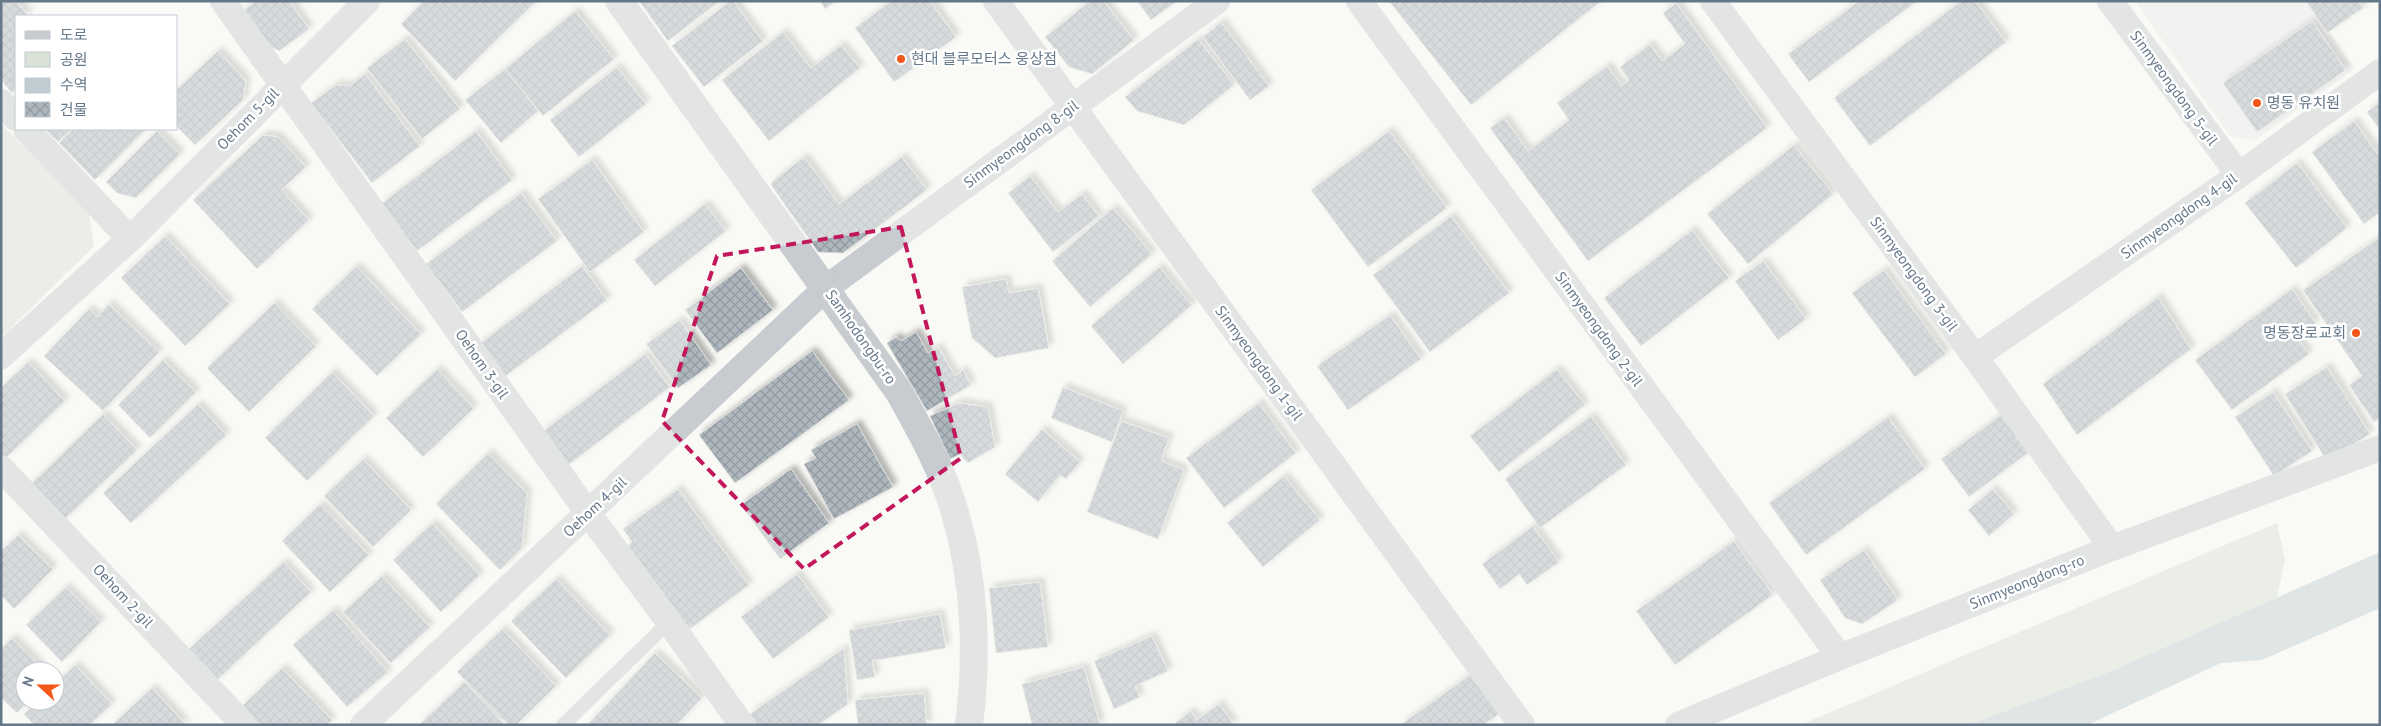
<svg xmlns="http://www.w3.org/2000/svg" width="2381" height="726" font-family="'PT Sans','Noto Sans KR',sans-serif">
  <defs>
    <pattern id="building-cross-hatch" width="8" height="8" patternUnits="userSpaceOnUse" patternTransform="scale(1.25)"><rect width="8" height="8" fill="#aeb7be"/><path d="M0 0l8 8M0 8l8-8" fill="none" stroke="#919aa0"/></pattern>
    <filter id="shadow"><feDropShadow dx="4.5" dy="-4.5" stdDeviation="2.5" flood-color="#0004"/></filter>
  </defs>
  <rect width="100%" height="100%" fill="#f9f9f6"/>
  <path fill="#e9ebe9" d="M2135,1H2307L2355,69L2254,141L2230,136Z"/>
  <g fill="#dae1d6">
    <path d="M1,124L88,208L94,246L1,338Z"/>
    <path d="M2277,523L2285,559L2277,598L2109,672L1968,725H1800Z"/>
  </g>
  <path fill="#c1ccd2" d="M2380,552V608L2262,660L2221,663L2087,725H1968L2109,672Z"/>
  <g fill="url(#building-cross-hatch)" stroke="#dadbd8" filter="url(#shadow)">
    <path d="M1,1H16L29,16H16V89L12,93L1,80Z"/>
    <path d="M256,1H289L309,29L279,51L264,43L241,12Z"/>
    <path d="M424,1H536L455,81L401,24Z"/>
    <path d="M639,1H720L668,41Z"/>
    <path d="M730,1H733L763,41L704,87L672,46Z"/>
    <path d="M820,1H836L825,9Z"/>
    <path d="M891,1H930L956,37L894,82L855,28Z"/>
    <path d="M1090,1H1103L1134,40L1092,74L1069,67L1045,37Z"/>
    <path d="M1137,1H1177L1151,20Z"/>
    <path d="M1389,1H1601L1471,105Z"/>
    <path d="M1859,1H1917L1809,82L1788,54Z"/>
    <path d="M1961,1H1975L2006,42L1870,146L1834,98Z"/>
    <path d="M2306,1H2358L2363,8L2327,33Z"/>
    <path d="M1676,3L1767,128L1588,261L1490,128L1504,118L1528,151L1569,120L1557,103L1607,66L1622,86L1629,80L1620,67L1650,44L1662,61L1685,44L1663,13Z"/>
    <path d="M575,11L614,59L543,116L505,69Z"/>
    <path d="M2312,21L2346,70L2257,132L2223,83Z"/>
    <path d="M1221,22L1269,86L1250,100L1203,37Z"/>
    <path d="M783,32L811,68L841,45L860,68L769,141L722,80Z"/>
    <path d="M405,39L460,109L422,139L367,68Z"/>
    <path d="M1198,39L1234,85L1184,125L1137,111L1125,97Z"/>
    <path d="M218,51L246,81L243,100L195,145L176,126V90Z"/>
    <path d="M617,67L646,104L579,157L550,120Z"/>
    <path d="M505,69L538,111L501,143L465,100Z"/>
    <path d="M365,74L420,146L372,183L311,103L336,85L349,86Z"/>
    <path d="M2380,102V130L2367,112Z"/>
    <path d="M2354,121L2380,157V212L2364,224L2312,152Z"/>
    <path d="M45,129H71L58,142Z"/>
    <path d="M73,129H146L95,180L59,143Z"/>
    <path d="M157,131L180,154L136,198L117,193L106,182Z"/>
    <path d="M476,131L512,180L417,251L381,204Z"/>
    <path d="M1389,131L1447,208L1368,267L1311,190Z"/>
    <path d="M263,135L278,137L306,167L281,190L309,220L257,269L193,200Z"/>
    <path d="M1794,145L1833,194L1748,264L1707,214Z"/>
    <path d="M804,157L839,204L902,157L927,190L843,253L818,252L771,185L773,181Z"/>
    <path d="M592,160L644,232L590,272L538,199Z"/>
    <path d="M2297,163L2347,228L2296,268L2245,203Z"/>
    <path d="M1030,176L1058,212L1082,194L1099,216L1053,252L1008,193Z"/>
    <path d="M521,193L557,241L462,312L426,264Z"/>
    <path d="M705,204L726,231L655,286L634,260Z"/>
    <path d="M1113,208L1152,254L1090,307L1052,261Z"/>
    <path d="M1451,216L1509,293L1430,352L1373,275Z"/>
    <path d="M1692,230L1729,278L1641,346L1604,298Z"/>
    <path d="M165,236L230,304L185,346L121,278Z"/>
    <path d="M2380,237V418L2374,422L2349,385L2362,376L2303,290Z"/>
    <path d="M1763,261L1806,319L1778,340L1735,281Z"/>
    <path d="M356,266L421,334L377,376L312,309Z"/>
    <path d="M582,266L607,300L503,378L478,345Z"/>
    <path d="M1159,267L1192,305L1123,364L1091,326Z"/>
    <path d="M741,268L773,310L717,353L685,310Z"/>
    <path d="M1884,270L1946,354L1915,377L1852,293Z"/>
    <path d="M1006,279L1009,293L1038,288L1049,348L995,358L972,338L962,287Z"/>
    <path d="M2292,289L2316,323L2296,337L2309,354L2232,410L2195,360Z"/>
    <path d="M2158,297L2191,349L2077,435L2043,384Z"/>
    <path d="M274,303L316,346L249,412L207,368Z"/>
    <path d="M109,304L159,352L103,411L44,356L89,309L97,317Z"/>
    <path d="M1390,315L1421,359L1348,410L1317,366Z"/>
    <path d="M680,320L711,365L678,388L646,344Z"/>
    <path d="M916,332L928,353L938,347L955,376L963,370L971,385L927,411L887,343L896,337L901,341Z"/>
    <path d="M812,351L849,400L735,483L699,435Z"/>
    <path d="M645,354L670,387L567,466L542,432Z"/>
    <path d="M163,360L196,392L150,438L118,405Z"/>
    <path d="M28,362L65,401L6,458L1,454V388Z"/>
    <path d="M2327,367L2370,434L2327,461L2285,394Z"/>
    <path d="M437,369L474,408L423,457L386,418Z"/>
    <path d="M1557,369L1585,405L1499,472L1470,436Z"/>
    <path d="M332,372L374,416L307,481L265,438Z"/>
    <path d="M1063,387L1123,411L1112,442L1051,418Z"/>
    <path d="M2273,392L2312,451L2274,476L2235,417Z"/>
    <path d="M959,403L988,407L995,447L968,463L960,454L950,459L930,416Z"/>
    <path d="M1259,403L1296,453L1224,508L1186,458Z"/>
    <path d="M198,404L226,435L131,523L103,493Z"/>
    <path d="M103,414L137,450L63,521L29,486Z"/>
    <path d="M2001,415L2028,453L1969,497L1941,459Z"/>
    <path d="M1591,416L1626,465L1540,528L1505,479Z"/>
    <path d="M1888,417L1925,469L1806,555L1769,503Z"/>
    <path d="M1121,421L1169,438L1161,461L1184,470L1158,539L1087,512Z"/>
    <path d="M857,424L893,487L834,519L804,464L816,458L811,450Z"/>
    <path d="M1042,429L1080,462L1066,479L1060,475L1038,502L1005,474Z"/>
    <path d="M488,453L527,493L522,548L500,570L436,504Z"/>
    <path d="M363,459L411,510L373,547L324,496Z"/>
    <path d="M791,469L829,523L780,559L741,505Z"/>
    <path d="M1284,476L1320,520L1263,567L1227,523Z"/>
    <path d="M678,489L749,585L687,631L626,549L632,542L623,529Z"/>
    <path d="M1993,489L2014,514L1989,536L1968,510Z"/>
    <path d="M320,504L369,555L330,592L282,541Z"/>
    <path d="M432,523L480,575L441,612L393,560Z"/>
    <path d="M1533,526L1559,562L1527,585L1519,574L1500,589L1482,564Z"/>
    <path d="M18,535L53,569L14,609L1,595V551Z"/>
    <path d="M1734,541L1773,595L1675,665L1636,611Z"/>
    <path d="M1864,550L1898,600L1862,624L1845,618L1820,580Z"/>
    <path d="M283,562L311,592L216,681L188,650Z"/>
    <path d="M797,574L829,617L773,659L741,617Z"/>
    <path d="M382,576L430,627L391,663L343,612Z"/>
    <path d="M556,579L610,635L566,678L511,621Z"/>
    <path d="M1040,582L1048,647L996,653L989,588Z"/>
    <path d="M66,587L101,622L62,662L26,625Z"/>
    <path d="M333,610L388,672L347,707L293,645Z"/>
    <path d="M940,614L946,648L872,661L875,677L857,680L849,630Z"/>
    <path d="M502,629L556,686L516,725H509L457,672Z"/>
    <path d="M1152,636L1168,671L1135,686L1140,697L1114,709L1094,661Z"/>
    <path d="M12,638L45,671H25V701H28L17,713L1,698V649Z"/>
    <path d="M844,648L848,704L818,725H757L750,714Z"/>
    <path d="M655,653L702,698L676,725H587Z"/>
    <path d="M75,665L112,704L90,725H34L24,714L38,701H55V684Z"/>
    <path d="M1084,667L1100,725H1032L1022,684Z"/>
    <path d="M282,668L332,720L327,725H259L242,706Z"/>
    <path d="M1471,674L1499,714L1483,725H1400Z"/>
    <path d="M464,682L505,725H419Z"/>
    <path d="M152,688L186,725H112Z"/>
    <path d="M924,693L927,725H858L855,700Z"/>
    <path d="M1219,704L1234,725H1173L1191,711L1197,720Z"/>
  </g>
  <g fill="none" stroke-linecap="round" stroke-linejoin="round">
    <path stroke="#c8ccd0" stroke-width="14" d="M563,725L669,622"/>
    <g stroke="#c8ccd0" stroke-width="26">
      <path d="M223,1L588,513L669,622L742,725"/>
      <path d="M996,1L1522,725"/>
      <path d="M1359,1L1840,657"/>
      <path d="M1713,1L1975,357L2112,548"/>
      <path d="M2110,1L2239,175"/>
      <path d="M1,102L16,118"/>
      <path d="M26,129L130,239"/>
      <path d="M1,356L130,239L367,1"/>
      <path d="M1975,357L2239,175L2380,72"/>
      <path d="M1,468L244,725"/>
      <path d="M363,725L826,288L1217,1"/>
      <path d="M1678,725L1840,657L2112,548L2380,448"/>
    </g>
    <path stroke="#c8ccd0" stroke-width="28" d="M619,1L899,392C920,430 943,470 955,513C975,580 978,655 969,725"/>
  </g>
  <path d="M0 0H2381V726H0ZM901,227L961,458L804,569L662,421L717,256Z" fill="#f9f9f6" fill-opacity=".55" fill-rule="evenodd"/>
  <path fill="none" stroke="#c2185b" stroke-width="4" stroke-dasharray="10 6" stroke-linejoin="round" d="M901,227L961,458L804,569L662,421L717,256Z"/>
  <g fill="#f5561a" stroke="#fff" stroke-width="2">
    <circle cx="901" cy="59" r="5"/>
    <circle cx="2257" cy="103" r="5"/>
    <circle cx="2356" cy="333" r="5"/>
  </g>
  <g text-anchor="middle" stroke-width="5" stroke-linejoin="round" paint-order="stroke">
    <g font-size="15" fill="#65788a" stroke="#fff" text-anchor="start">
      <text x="911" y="64">현대 블루모터스 웅상점</text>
      <text x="2267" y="108">명동 유치원</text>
      <text x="2346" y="338" text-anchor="end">명동장로교회</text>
    </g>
    <g font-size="15" fill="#65788a" stroke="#fff">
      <text transform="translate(2174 88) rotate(54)" y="5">Sinmyeongdong 5-gil</text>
      <text transform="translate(248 119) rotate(-45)" y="5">Oehom 5-gil</text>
      <text transform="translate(1021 144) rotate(-36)" y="5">Sinmyeongdong 8-gil</text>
      <text transform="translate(2179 216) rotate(-35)" y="5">Sinmyeongdong 4-gil</text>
      <text transform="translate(1914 274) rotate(54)" y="5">Sinmyeongdong 3-gil</text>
      <text transform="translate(1599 329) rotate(54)" y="5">Sinmyeongdong 2-gil</text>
      <text transform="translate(861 337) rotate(55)" y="5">Samhodongbu-ro</text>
      <text transform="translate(1259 363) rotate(54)" y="5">Sinmyeongdong 1-gil</text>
      <text transform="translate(482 364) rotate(55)" y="5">Oehom 3-gil</text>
      <text transform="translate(595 507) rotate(-43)" y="5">Oehom 4-gil</text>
      <text transform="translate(2027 582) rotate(-22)" y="5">Sinmyeongdong-ro</text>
      <text transform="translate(123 596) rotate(47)" y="5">Oehom 2-gil</text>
    </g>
  </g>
  <rect width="2381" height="726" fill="none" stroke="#65788a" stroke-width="5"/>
  <rect x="15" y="15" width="162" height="115" fill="#ffffff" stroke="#c1c9d0"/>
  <rect x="25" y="31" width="25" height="8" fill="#c8ccd0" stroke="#c1c9d0"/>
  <text x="60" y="40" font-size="15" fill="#65788a">도로</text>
  <rect x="25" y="52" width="25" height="15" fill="#dae1d6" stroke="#c1c9d0"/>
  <text x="60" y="65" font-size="15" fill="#65788a">공원</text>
  <rect x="25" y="78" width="25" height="15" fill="#c1ccd2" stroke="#c1c9d0"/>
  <text x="60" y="90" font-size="15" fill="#65788a">수역</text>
  <rect x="25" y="102" width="25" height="15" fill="url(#building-cross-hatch)" stroke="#c1c9d0"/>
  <text x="60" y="115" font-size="15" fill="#65788a">건물</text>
  <g transform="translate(40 686) rotate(291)"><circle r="24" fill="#ffffff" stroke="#c1c9d0"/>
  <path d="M0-4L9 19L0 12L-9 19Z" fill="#f5561a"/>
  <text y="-8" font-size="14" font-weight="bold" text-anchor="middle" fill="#65788a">N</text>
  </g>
</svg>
